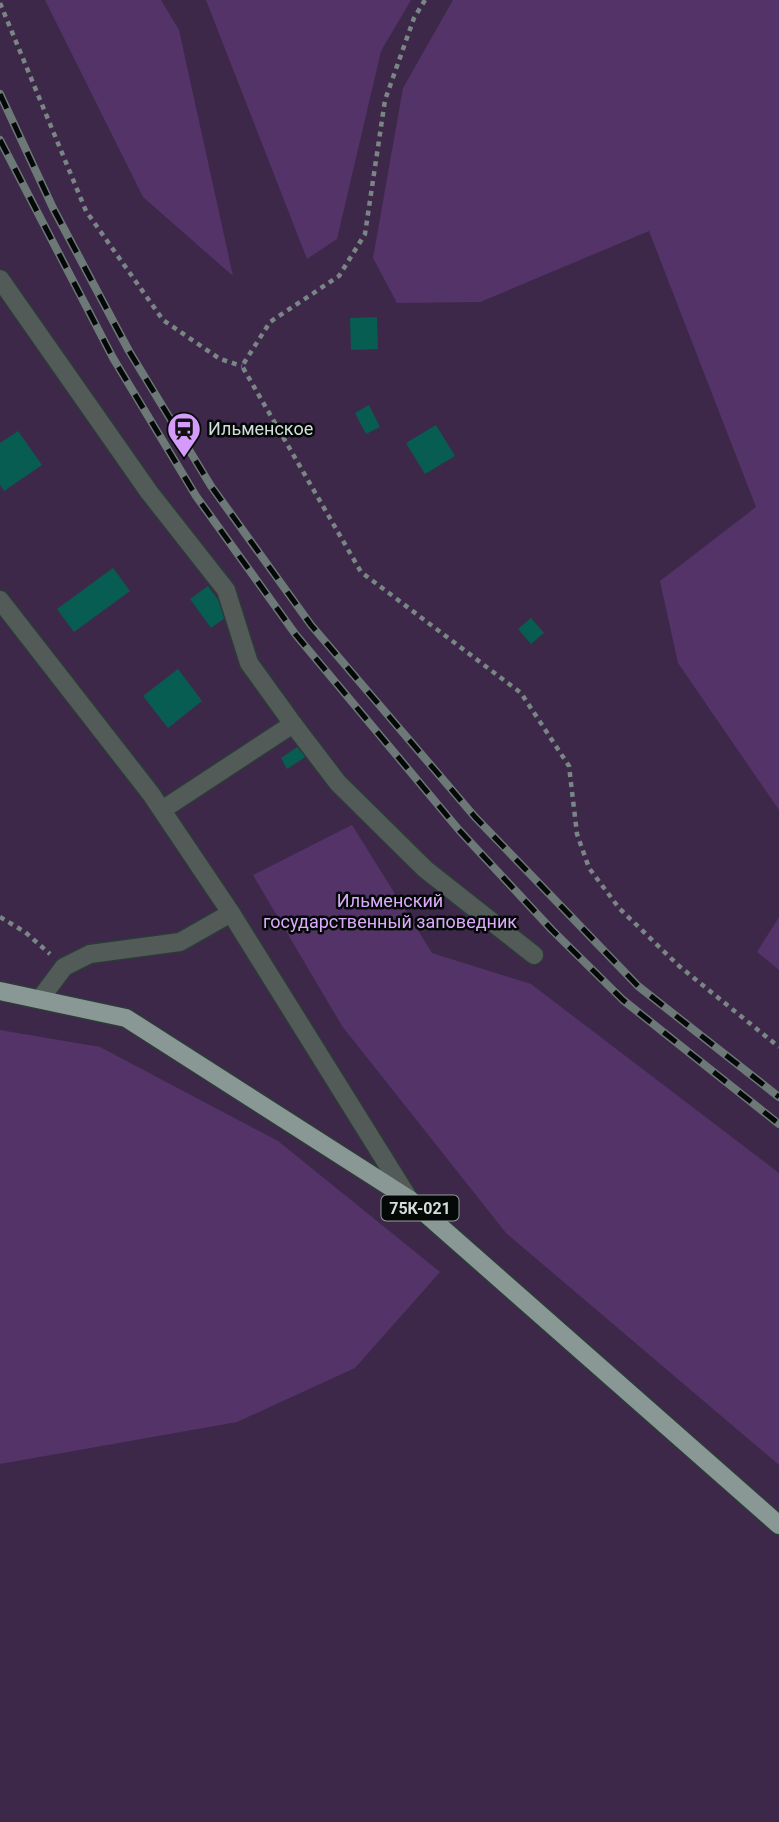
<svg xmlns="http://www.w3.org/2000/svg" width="779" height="1822" font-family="Roboto,sans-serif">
  <rect width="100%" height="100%" fill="#12211e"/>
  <rect fill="#3d284a" x="0" y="0" width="779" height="1822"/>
  <g fill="#543368">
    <path d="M45,0H161L179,30L233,276L143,197Z"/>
    <path d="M206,0H411L381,51L337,239L307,259Z"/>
    <path d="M453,0H779V810L678,663L660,581L756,507L649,231L480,302L397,303L373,258L403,88Z"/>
    <path d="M352,825L432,953L531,984L779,1173V1465L506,1233L342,1026L253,875Z"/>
    <path d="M779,917V970L757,952Z"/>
    <path d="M0,1030L100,1047L278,1141L440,1272L355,1368L237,1422L0,1464Z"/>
  </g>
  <g fill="#075d52">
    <path d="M377,317L378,349L351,350L350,318Z"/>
    <path d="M369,405L380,427L366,434L355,413Z"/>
    <path d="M436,425L455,456L425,474L406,443Z"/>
    <path d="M18,431L42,465L4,491L0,485V443Z"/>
    <path d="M113,568L130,591L74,632L57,609Z"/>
    <path d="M208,586L229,615L211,628L190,599Z"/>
    <path d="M531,618L544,633L531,644L518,629Z"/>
    <path d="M178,669L202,701L168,728L143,696Z"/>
    <path d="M309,739L316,750L287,769L281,758Z"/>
  </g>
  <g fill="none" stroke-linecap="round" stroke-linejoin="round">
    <g stroke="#2d3b38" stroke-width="21">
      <g id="minor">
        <path d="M0,279L149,492L226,590L249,663L293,724"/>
        <path d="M0,600L151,794L231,913L409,1199"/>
        <path d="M162,810L293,724L338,783L425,869L534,955"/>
        <path d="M40,999L64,967L90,954L180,942L231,913"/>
      </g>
    </g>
    <g stroke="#2d3b38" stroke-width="21">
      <path id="major" d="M0,991L126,1018L409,1199L779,1525"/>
    </g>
    <g stroke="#7a8684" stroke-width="4.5" stroke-dasharray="5 5" stroke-linecap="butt">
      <path d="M425,0L414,18L385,100L365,234L339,276L270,322L242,366L361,572L521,693L569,766L577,834L589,868L619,908L679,966L779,1047"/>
      <path d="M0,3L86,211L163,320L220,359L242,366"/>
      <path d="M0,917L25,932L50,954"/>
    </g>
    <use href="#minor" stroke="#535b59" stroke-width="18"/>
    <use href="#major" stroke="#899895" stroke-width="18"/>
    <g stroke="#6c7976" stroke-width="8">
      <g id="rail">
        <path d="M0,94L53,208L129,351L211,486L311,625L475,817L638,986L779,1097"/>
        <path d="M0,140L113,358L196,496L296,635L459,830L552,930L623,1000L779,1124"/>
      </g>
    </g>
    <use href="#rail" stroke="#040908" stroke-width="5" stroke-dasharray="16" stroke-linecap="butt"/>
  </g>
  <defs>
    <g id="station-pin" transform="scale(1.75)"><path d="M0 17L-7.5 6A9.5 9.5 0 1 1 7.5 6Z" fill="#d59bfa" stroke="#040908"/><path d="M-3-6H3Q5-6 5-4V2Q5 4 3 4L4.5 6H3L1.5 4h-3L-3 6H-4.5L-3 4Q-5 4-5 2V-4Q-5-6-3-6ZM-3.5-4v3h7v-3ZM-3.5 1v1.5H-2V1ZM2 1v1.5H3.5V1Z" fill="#111"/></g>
  </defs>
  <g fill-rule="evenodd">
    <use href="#station-pin" x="184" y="429"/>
  </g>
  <g text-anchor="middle" stroke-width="5" stroke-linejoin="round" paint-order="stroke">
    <rect fill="#040908" stroke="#959d9c" stroke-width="2" x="381.5" y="1195.5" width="77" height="25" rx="5"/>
    <g font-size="16" font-weight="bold" fill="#d3dddb">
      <text x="420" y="1214">75К-021</text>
    </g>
    <g font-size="18" fill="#d3dddb" stroke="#040908" text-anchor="start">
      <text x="208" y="435">Ильменское</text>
    </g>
    <g font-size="18" fill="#dbaafc" stroke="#040908">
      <text x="390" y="907">Ильменский<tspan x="390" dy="21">государственный заповедник</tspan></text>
    </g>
  </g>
</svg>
